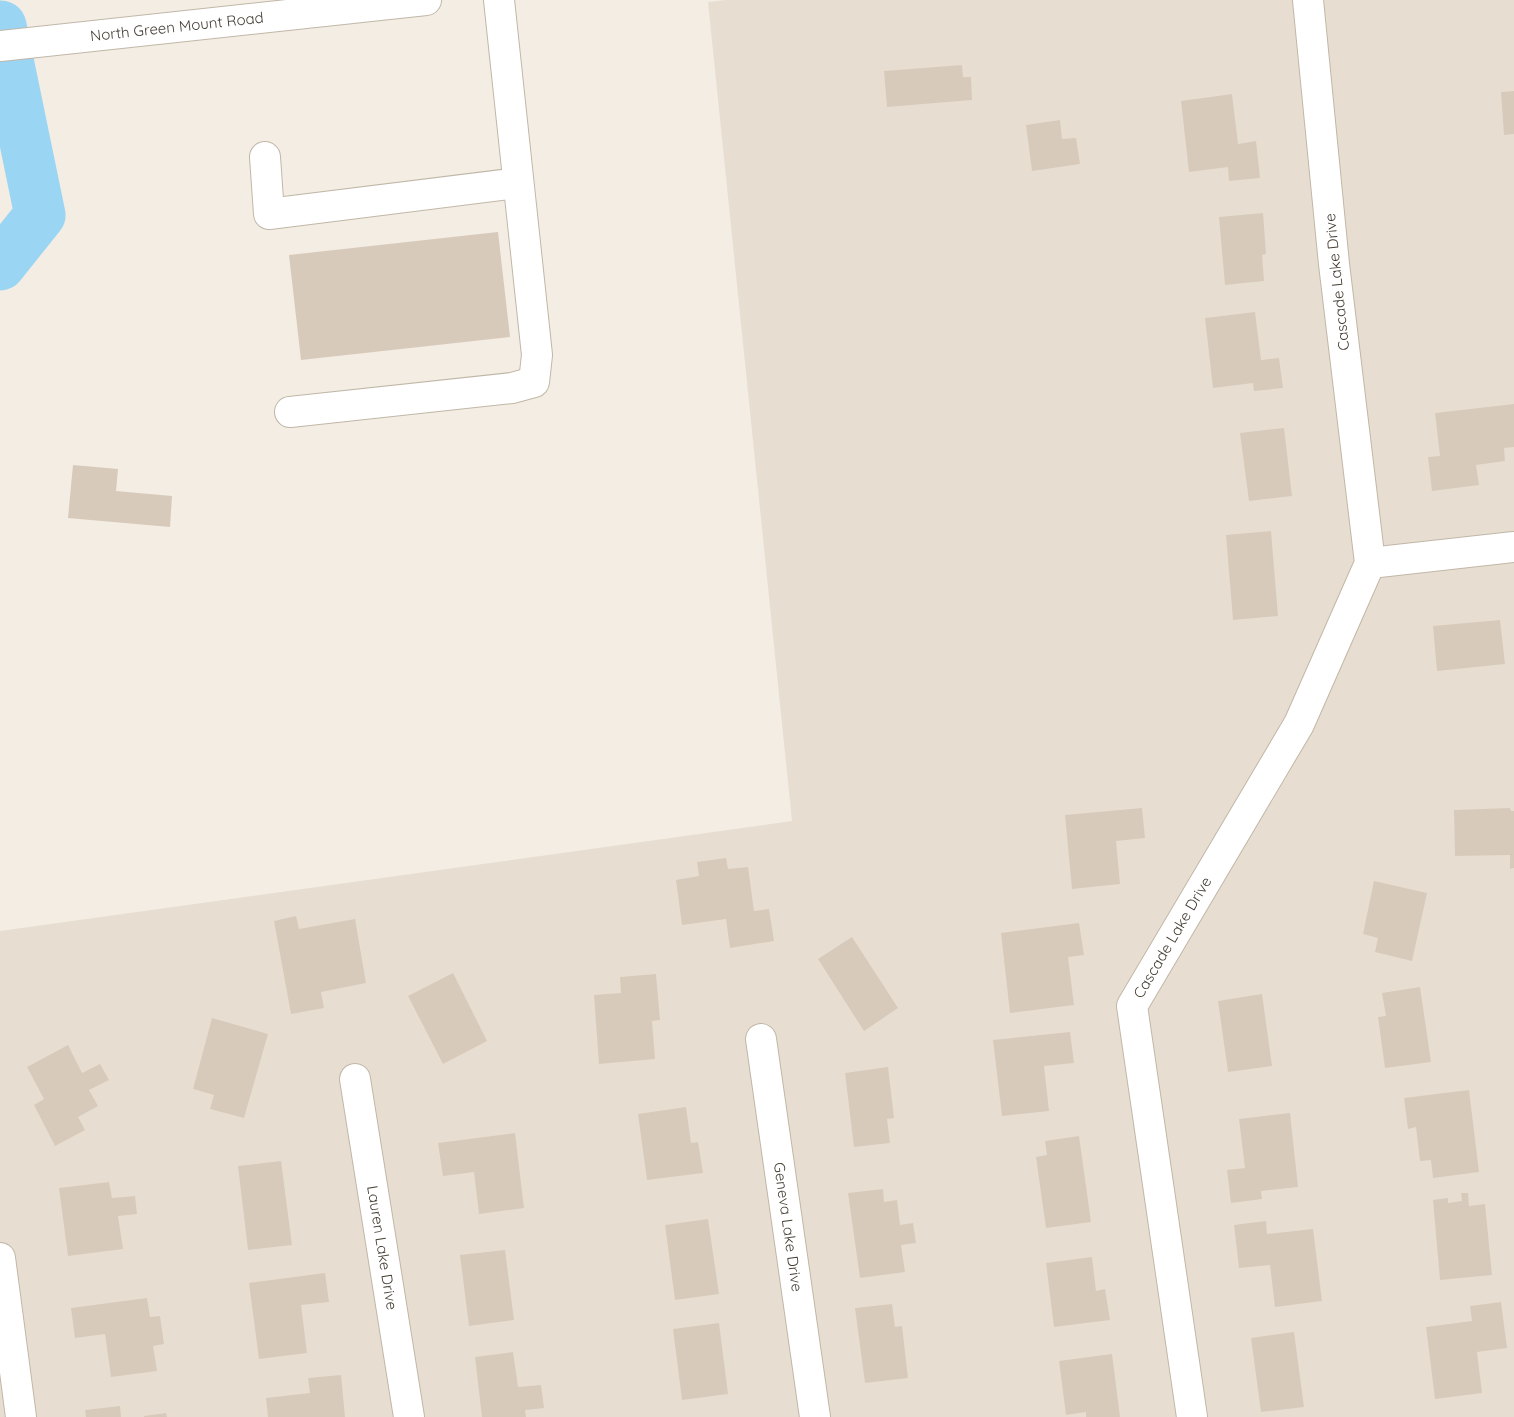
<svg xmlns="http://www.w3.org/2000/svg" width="1514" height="1417" font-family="Quicksand,sans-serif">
  <rect width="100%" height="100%" fill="#f3ede3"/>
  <path fill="#e7ded1" d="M726,0H1514V1417H0V931L792,821L708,2Z"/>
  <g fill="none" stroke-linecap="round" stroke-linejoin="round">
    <path stroke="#9bd5f4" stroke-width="8" d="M0,21L1,26"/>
    <path stroke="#9bd5f4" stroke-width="51" d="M0,265L40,215L1,26"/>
  </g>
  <g fill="#d8cabb">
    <path d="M962,65L963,77H971L972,100L887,107L884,71Z"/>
    <path d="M1514,91V134L1504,135L1501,92Z"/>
    <path d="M1232,94L1238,144L1256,141L1260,178L1229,181L1228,167L1189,172L1181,101Z"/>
    <path d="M1060,120L1062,139L1076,138L1080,164L1032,171L1026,125Z"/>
    <path d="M1263,213L1266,254L1262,255L1264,281L1225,285L1219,217Z"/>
    <path d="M498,232L510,337L301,360L289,255Z"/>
    <path d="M1255,312L1261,360L1279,358L1283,388L1254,391L1253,383L1213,388L1205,318Z"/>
    <path d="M1514,404V447L1504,448L1505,461L1476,465L1479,485L1432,491L1428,457L1440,456L1435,413Z"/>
    <path d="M1284,428L1292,496L1249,501L1240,433Z"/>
    <path d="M73,465L118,469L116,491L172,496L170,527L68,518Z"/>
    <path d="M1271,531L1278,616L1233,620L1226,535Z"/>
    <path d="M1500,620L1505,664L1437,671L1433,626Z"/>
    <path d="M1142,808L1145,838L1116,841L1120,884L1072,889L1065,815Z"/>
    <path d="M1510,808L1511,811H1514V868L1510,869V855L1455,856L1454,810Z"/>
    <path d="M726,858L728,869L748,867L754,911L769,909L774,941L730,948L726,919L682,925L676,880L699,876L697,862Z"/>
    <path d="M1374,881L1427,893L1412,961L1375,952L1378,938L1363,934Z"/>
    <path d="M296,916L299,929L355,919L366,983L321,992L324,1008L291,1014L274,921Z"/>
    <path d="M1079,923L1084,955L1068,957L1074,1005L1010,1013L1001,933Z"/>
    <path d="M852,937L898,1008L864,1031L818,959Z"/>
    <path d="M453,973L487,1041L443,1064L408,996Z"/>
    <path d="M656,974L660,1020L652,1021L655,1059L599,1064L594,995L621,993L620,977Z"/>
    <path d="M1420,987L1431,1062L1385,1068L1378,1017L1386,1016L1382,993Z"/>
    <path d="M1262,994L1272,1066L1228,1072L1218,1001Z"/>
    <path d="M212,1018L268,1034L244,1118L210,1109L214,1095L193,1089Z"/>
    <path d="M1070,1032L1074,1063L1044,1066L1049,1111L1002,1116L993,1040Z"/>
    <path d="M68,1045L82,1073L100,1064L109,1080L89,1090L98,1106L78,1117L85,1130L55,1146L34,1105L44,1099L27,1067Z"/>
    <path d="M888,1067L894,1118L887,1119L890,1143L854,1147L845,1073Z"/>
    <path d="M1469,1090L1479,1172L1433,1178L1431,1160L1420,1161L1416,1127L1408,1129L1404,1098Z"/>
    <path d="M686,1107L691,1143L698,1142L703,1173L647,1180L638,1114Z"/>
    <path d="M1290,1113L1298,1187L1261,1191L1262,1199L1231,1203L1227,1170L1245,1168L1239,1119Z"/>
    <path d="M515,1133L524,1208L479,1214L474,1172L443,1176L438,1143Z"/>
    <path d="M1079,1136L1091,1222L1046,1228L1036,1157L1047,1155L1045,1141Z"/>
    <path d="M281,1161L292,1245L248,1250L238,1166Z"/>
    <path d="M109,1182L112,1198L135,1196L137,1214L118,1216L123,1249L68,1256L59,1188Z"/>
    <path d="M883,1189L884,1202L897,1200L900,1225L913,1223L916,1243L901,1245L905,1272L860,1278L848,1193Z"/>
    <path d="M1461,1193H1468L1469,1206L1485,1204L1492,1275L1440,1280L1433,1200L1448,1198V1203L1462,1201Z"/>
    <path d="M708,1219L719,1294L675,1300L665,1225Z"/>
    <path d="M1266,1221L1267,1234L1313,1229L1322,1301L1275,1307L1270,1265L1239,1268L1234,1225Z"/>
    <path d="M505,1250L514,1320L469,1326L460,1255Z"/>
    <path d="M1092,1257L1096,1291L1105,1289L1110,1320L1054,1327L1046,1263Z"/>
    <path d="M325,1273L329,1302L301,1305L307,1353L259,1359L249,1283Z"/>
    <path d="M147,1298L150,1317L160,1316L164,1344L153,1346L157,1371L111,1377L105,1334L75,1338L71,1308Z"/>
    <path d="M1501,1302L1507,1348L1477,1352L1482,1393L1435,1399L1426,1327L1472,1321L1470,1306Z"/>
    <path d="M892,1304L895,1327L902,1326L908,1378L865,1383L855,1308Z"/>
    <path d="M719,1323L728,1394L682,1400L673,1329Z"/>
    <path d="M1294,1332L1304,1407L1261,1412L1251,1338Z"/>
    <path d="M513,1352L518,1387L541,1385L544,1408L525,1410L526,1417H482L475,1357Z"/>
    <path d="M1112,1354L1120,1417H1086V1412L1066,1415L1059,1361Z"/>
    <path d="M341,1375L345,1417H268L266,1398L310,1393L308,1378Z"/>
    <path d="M120,1406L121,1417H86L85,1410Z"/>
    <path d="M166,1413L167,1417H144V1416Z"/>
  </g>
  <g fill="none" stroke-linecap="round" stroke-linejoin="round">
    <g stroke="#c1b7a8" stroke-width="32">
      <g id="minor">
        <path id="s1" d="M0,46L426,0"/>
        <path d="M265,157L269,214L518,183"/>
        <path d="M290,412L512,388L534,382L537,355L499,0"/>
        <path d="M1370,563L1514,547"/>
        <path id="s2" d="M761,1039L815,1417"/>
        <path id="s3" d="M355,1079L409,1417"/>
        <path d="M0,1258L21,1417"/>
        <path id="s4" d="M1192,1417L1132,1006L1299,724L1370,563L1334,264L1308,0"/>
      </g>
    </g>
    <use href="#minor" stroke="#fff" stroke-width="30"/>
  </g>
  <g text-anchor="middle" stroke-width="5" stroke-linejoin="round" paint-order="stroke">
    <g font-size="15" fill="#443d33" stroke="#fff">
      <text dy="5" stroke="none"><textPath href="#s1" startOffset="178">North Green Mount Road</textPath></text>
      <text transform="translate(1337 282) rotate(-96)" y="5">Cascade Lake Drive</text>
      <text dy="5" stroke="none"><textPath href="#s4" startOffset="495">Cascade Lake Drive</textPath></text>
      <text dy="5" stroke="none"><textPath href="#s2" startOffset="190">Geneva Lake Drive</textPath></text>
      <text dy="5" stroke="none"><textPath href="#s3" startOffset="171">Lauren Lake Drive</textPath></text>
    </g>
  </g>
</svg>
